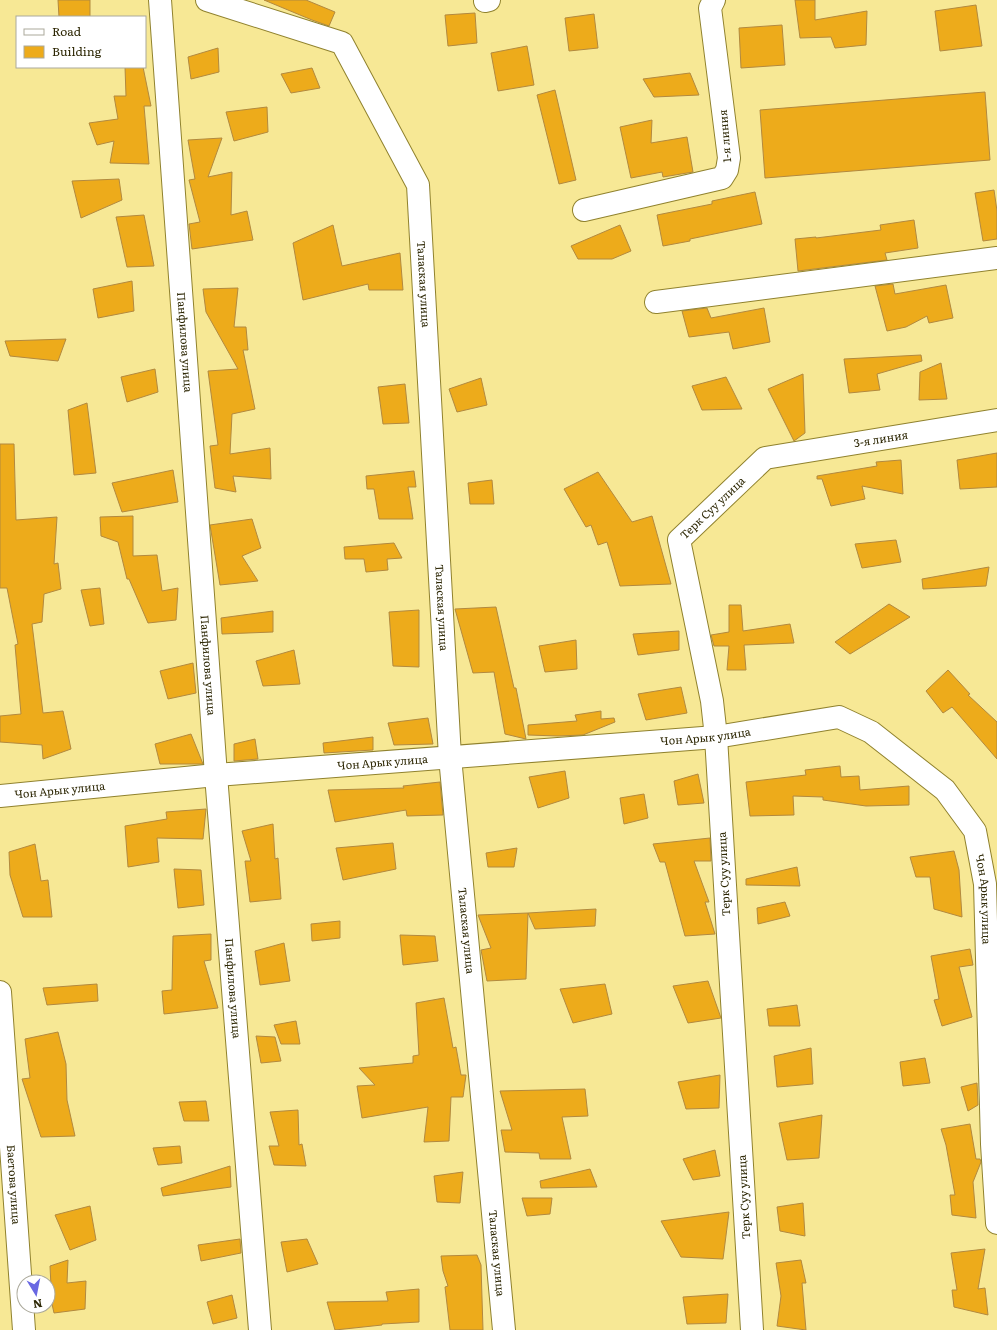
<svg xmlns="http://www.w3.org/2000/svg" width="997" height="1330" font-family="Literata,serif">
  <rect width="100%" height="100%" fill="#f7e895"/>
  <g fill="#edab1b" stroke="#b2893f">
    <path d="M58,0H90V17H59Z"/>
    <path d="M264,0H306L335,12L329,26L312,20Z"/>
    <path d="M795,0H815V20L867,11L866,45L835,48L831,37L800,38Z"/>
    <path d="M976,5L982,46L940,51L935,11Z"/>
    <path d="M475,13L477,43L448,46L445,15Z"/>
    <path d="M594,14L598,48L569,51L565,18Z"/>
    <path d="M782,25L785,65L741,68L739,28Z"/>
    <path d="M527,46L534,85L498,91L491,53Z"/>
    <path d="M218,48L219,72L191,79L188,57Z"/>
    <path d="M125,67H143L151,106H144L149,164L110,163L114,141L97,145L89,123L118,119L114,96H126Z"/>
    <path d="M312,68L320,88L291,93L281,74Z"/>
    <path d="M690,73L699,95L654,97L643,79Z"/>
    <path d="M555,90L576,180L559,184L537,95Z"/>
    <path d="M985,92L990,160L765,178L760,110Z"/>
    <path d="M267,107L268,132L234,141L226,112Z"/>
    <path d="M652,120L651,143L687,137L693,172L663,177L662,172L631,178L620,127Z"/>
    <path d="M222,138L208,177L232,172L231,215L247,211L253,240L192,249L189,224L200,222L189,180L195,179L188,140Z"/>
    <path d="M119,179L122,200L81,218L72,181Z"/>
    <path d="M994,190L997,211V239L983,241L975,193Z"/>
    <path d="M755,192L762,224L690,239V241L663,246L657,215L712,204V201Z"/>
    <path d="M144,215L154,266L127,267L116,217Z"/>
    <path d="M914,220L918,248L885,253L887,260L798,271L795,239L816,237V238L881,230L880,225Z"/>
    <path d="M333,225L342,266L400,253L403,290H369L368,284L303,300L293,243Z"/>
    <path d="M620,225L631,251L612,259H578L571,246Z"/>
    <path d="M132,281L134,311L98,318L93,289Z"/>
    <path d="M893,284L895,294L946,285L953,318L929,323L927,316L906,327L887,331L875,286Z"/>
    <path d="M238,288L234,327H246L248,350H243L255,409L232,414L230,454L270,448L271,479L233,476L236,492L215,488L210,446L218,445L208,371L238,369L206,312L203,289Z"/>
    <path d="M707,308L711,318L764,308L770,342L733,349L729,332L689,337L682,311Z"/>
    <path d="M66,339L58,361L10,356L5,341Z"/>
    <path d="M921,355L922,361L877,374L880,390L849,393L844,359Z"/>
    <path d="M941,363L947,399L919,400L920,372Z"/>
    <path d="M155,369L158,392L127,402L121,377Z"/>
    <path d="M803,374L805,433L794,441L768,389Z"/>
    <path d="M726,377L742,409L702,410L692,386Z"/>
    <path d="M481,378L487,405L457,412L449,389Z"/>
    <path d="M405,384L409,423L383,424L378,387Z"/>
    <path d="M87,403L96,473L74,475L68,410Z"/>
    <path d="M0,444H14L16,520L57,517L54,564L58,563L61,589L44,594L42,622L32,624L43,713L63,711L71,749L43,759L42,745L0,742V716L21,714L15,645L18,644L7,588H0Z"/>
    <path d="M997,453V487L960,489L957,460Z"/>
    <path d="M901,460L903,494L862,486L865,499L831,506L822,479H817V476L877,466L876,462Z"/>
    <path d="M173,470L178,502L122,512L112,483Z"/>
    <path d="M414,471L416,487H408L413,519H379L374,489H367L366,476Z"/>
    <path d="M598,472L632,522L652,516L671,584L620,586L607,542L598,545L591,525L586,527L564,489Z"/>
    <path d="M492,480L494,504H470L468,483Z"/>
    <path d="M133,516V556L157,555L162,591L178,588L176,620L148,623L129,579H127L118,542L101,536L100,517Z"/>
    <path d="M252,519L261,548L242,556L258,581L220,585L210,525Z"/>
    <path d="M896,540L901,562L862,568L855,544Z"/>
    <path d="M394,543L402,558L387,559L388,570L366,572L364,559H345L344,547Z"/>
    <path d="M989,567L986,586L923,589L922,579Z"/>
    <path d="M100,588L104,624L90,626L81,590Z"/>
    <path d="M889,604L910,617L850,654L835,642Z"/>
    <path d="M729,605H741L743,631L790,624L794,643L744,645L746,670H727L729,646H714L711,635L729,632Z"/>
    <path d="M496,607L514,688H516L526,739L505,734L494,672L473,673L455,609Z"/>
    <path d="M419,610V667L393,666L389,612Z"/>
    <path d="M273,611V632L222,634L221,618Z"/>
    <path d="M679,631V650L638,655L633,634Z"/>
    <path d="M576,640L577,669L545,672L539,646Z"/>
    <path d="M294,650L300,684L263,686L256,661Z"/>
    <path d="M193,663L196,693L168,699L160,671Z"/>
    <path d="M948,670L970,694L968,695L997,722V759L952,707L943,713L926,691Z"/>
    <path d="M681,687L687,713L646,720L638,694Z"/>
    <path d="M601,711V719L614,718L615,722L583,735L558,736L528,735V725L577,721L575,715Z"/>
    <path d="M428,718L433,744L394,745L388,723Z"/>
    <path d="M191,734L203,764H160L155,744Z"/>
    <path d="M373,737V750L324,753L323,743Z"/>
    <path d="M255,739L258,759L234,761V744Z"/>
    <path d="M840,766L841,777L859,776L860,790L909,786V805L866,806L823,800V797L793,796L794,815L750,816L746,782L806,775L805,770Z"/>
    <path d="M565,771L569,798L538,808L529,777Z"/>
    <path d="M698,774L704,803L678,805L674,781Z"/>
    <path d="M440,782L443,815L407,816L406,810L335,822L328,790L404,788L403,786Z"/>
    <path d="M644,794L648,818L624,824L620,798Z"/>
    <path d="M206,809L203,839L157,838L159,862L128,867L125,826L167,819L166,812Z"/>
    <path d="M273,824L275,859L278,858L281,899L250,902L245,861H251L242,831Z"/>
    <path d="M710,838L711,861H694L709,902H705L715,934L685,936L665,862H660L653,844Z"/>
    <path d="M393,843L396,869L343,880L336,848Z"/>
    <path d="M35,844L41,881L48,880L52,917H23L10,875L9,852Z"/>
    <path d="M517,848L514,867H488L486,853Z"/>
    <path d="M954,851L959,870L962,917L934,909L930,877H916L910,857Z"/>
    <path d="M797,867L800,886L746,885V879Z"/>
    <path d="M174,869L201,870L204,905L178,908Z"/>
    <path d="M785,902L790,916L758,924L757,908Z"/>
    <path d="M596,909L595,926L535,929L528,913Z"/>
    <path d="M528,913L526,979L487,981L481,950L491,948L478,915Z"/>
    <path d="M340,921V938L312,941L311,924Z"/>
    <path d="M211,934V960L204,961L218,1008L164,1014L162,991L172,990L173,936Z"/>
    <path d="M400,935L435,936L438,961L403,965Z"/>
    <path d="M284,943L290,981L260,985L255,951Z"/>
    <path d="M970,949L973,965L959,967L972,1017L942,1026L934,1000L939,999L931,956Z"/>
    <path d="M708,981L721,1018L688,1023L673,986Z"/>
    <path d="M97,984L98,1001L47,1005L43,988Z"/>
    <path d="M605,984L612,1014L573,1023L560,989Z"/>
    <path d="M444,998L453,1048L456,1047L461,1075H466L463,1097H451L449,1141L424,1142L428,1107L362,1118L357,1086L375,1085L359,1068L413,1063V1056L419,1055L416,1003Z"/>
    <path d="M797,1005L800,1026H769L767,1009Z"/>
    <path d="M296,1021L300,1044H281L274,1025Z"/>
    <path d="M58,1032L66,1064L67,1100L75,1136L41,1137L22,1079L30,1078L25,1039Z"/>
    <path d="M256,1036L275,1037L281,1061L261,1063Z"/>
    <path d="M811,1048L813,1084L777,1087L774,1056Z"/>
    <path d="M925,1058L930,1083L903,1086L900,1062Z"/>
    <path d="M720,1075L719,1108L686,1109L678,1082Z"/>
    <path d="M977,1083L978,1105L968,1111L961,1087Z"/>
    <path d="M585,1089L588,1116L562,1117L571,1159H540L539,1153L505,1152L501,1130H512L500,1091Z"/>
    <path d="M206,1101L209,1121H184L179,1102Z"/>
    <path d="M298,1110L299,1145L302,1144L306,1166L274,1165L269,1146H279L270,1112Z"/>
    <path d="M822,1115L819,1158L787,1160L779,1123Z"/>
    <path d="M970,1124L976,1159H980L981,1162L973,1182L976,1218L952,1215L950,1195H955L946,1145L941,1129Z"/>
    <path d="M180,1146L182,1163L158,1165L153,1148Z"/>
    <path d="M715,1150L720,1176L693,1180L683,1159Z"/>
    <path d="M230,1166L231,1187L163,1196L161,1188Z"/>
    <path d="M590,1169L597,1187L541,1188L540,1181Z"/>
    <path d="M463,1172L460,1203L437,1202L434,1176Z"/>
    <path d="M522,1198H552L550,1214L527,1216Z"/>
    <path d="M803,1203L805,1236L780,1231L777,1207Z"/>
    <path d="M90,1206L96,1240L70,1250L55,1215Z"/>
    <path d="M729,1212L723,1259L681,1257L661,1221Z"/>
    <path d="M240,1239L241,1253L201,1261L198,1245Z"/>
    <path d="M307,1239L318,1264L287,1272L281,1242Z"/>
    <path d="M985,1249L978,1289L985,1288L988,1315L954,1307L952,1290H957L951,1253Z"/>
    <path d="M477,1255L481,1265L483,1330H450L445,1287L448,1286L443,1271L441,1256Z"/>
    <path d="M68,1260L67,1283L86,1281L85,1309L54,1313L48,1286H51L50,1266Z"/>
    <path d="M801,1260L806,1283H802L806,1330L777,1326L781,1296L776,1263Z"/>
    <path d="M419,1289V1322L382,1324V1325L335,1330L327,1302L388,1301L386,1292Z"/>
    <path d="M728,1294L726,1323L687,1324L683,1297Z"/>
    <path d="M232,1295L237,1318L213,1324L207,1302Z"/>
  </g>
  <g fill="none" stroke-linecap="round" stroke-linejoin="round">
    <g stroke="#90822e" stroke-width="24">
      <g id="minor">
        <path id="s1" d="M160,0L216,775L260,1330"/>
        <path id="s2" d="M207,0L342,43L418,185L450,757L504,1330"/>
        <path d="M485,1L489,0"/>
        <path d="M584,210L722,178L727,170L729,158L710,8L714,0"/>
        <path d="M656,302L997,258"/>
        <path id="s3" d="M0,796L216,775L716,737L839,717L871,732L945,790L975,831L985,884L992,1144L997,1223"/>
        <path id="s4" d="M0,992L24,1330"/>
        <path id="s5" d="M752,1330L716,737L712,701L679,540L765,458L997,420"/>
      </g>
    </g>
    <use href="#minor" stroke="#fff" stroke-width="22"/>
  </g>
  <g text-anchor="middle" stroke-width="3" stroke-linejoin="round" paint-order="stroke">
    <g font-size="11" fill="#2d2704" stroke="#fff">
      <text transform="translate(725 136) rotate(-95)" y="4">1-я линия</text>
      <text dy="4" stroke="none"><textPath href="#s2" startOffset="402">Талаская улица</textPath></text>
      <text dy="4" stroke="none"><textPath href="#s1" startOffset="343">Панфилова улица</textPath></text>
      <text dy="4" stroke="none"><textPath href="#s5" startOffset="1031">3-я линия</textPath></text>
      <text dy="4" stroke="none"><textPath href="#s5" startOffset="841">Терк Суу улица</textPath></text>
      <text dy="4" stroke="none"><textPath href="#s2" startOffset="726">Талаская улица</textPath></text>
      <text dy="4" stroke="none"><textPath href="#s1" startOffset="667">Панфилова улица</textPath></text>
      <text dy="4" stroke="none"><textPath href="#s3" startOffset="708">Чон Арык улица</textPath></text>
      <text dy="4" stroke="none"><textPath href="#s3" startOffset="384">Чон Арык улица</textPath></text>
      <text dy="4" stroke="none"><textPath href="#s3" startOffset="60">Чон Арык улица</textPath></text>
      <text transform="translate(724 874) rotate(-93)" y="4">Терк Суу улица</text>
      <text dy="4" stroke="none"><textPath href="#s3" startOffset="1092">Чон Арык улица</textPath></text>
      <text dy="4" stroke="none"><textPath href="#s2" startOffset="1050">Талаская улица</textPath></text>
      <text dy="4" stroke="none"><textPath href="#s1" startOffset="991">Панфилова улица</textPath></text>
      <text dy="4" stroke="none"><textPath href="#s4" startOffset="193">Баетова улица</textPath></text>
      <text transform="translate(744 1197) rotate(-93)" y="4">Терк Суу улица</text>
      <text dy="4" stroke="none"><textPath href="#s2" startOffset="1374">Талаская улица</textPath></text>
    </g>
  </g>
  <rect x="16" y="16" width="130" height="52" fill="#ffffff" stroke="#aba99b"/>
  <rect x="24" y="29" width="20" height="6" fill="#ffffff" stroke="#aba99b"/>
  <text x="52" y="36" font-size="12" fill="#2d2704">Road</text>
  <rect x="24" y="46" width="20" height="12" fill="#edab1b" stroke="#aba99b"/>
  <text x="52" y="56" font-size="12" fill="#2d2704">Building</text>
  <g transform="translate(36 1294) rotate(170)"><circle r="19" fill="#ffffff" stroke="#aba99b"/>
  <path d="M0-3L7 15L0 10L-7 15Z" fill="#6968e2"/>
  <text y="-6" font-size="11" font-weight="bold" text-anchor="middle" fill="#2d2704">N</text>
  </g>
</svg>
